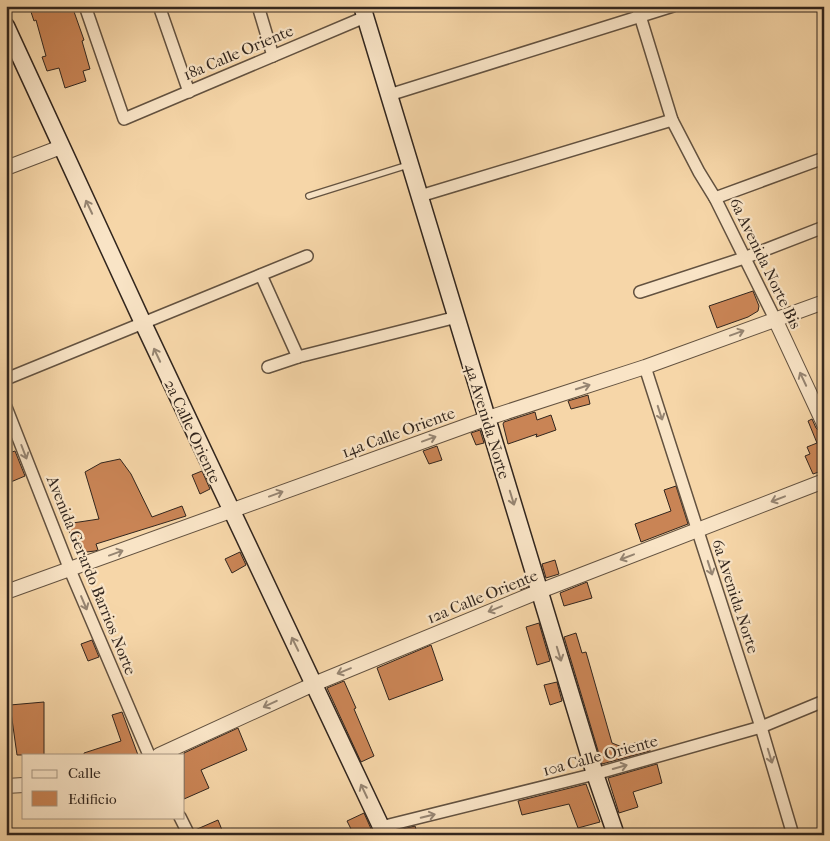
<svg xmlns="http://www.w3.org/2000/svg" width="830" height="841" font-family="'IM FELL French Canon',serif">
  <rect width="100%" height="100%" fill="#f6d6a8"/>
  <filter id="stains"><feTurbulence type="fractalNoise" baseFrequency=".004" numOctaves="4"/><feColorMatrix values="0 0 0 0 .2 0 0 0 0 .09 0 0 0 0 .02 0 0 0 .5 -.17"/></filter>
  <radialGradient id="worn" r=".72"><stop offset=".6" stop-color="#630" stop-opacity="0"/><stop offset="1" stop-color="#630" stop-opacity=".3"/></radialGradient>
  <g fill="#c98455" stroke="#32261e">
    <path d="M29,6H72L84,40L82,41L90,69L83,71L86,81L65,88L59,68L47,71L42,57L46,56L36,20L34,21Z"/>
    <path d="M753,291L759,306L758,311L748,317L717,328L709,306Z"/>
    <path d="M588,395L590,404L571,409L568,401Z"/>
    <path d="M535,412L537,420L551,415L556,430L536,437L537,434L508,444L503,424L504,422Z"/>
    <path d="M812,419L816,428L824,435V470L813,474L805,456L810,454L807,447L817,443L808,421Z"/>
    <path d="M480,430L484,443L476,445L471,433Z"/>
    <path d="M437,446L442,460L429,464L423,451Z"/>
    <path d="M15,451L25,476L6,484V454Z"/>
    <path d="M120,459L131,474L152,517L182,506L186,516L96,544L98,550L95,551L78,553L66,524L99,519L85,472L101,463Z"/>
    <path d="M202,471L210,489L200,494L192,475Z"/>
    <path d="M676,486L688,524L641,542L635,524L671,511L664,490Z"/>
    <path d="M240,552L246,565L232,573L225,559Z"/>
    <path d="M555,560L559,574L546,578L542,564Z"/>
    <path d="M525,577L528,587L520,590L516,579Z"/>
    <path d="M587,582L592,598L564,606L560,593Z"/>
    <path d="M539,623L550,661L537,665L526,627Z"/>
    <path d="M576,633L582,653L586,652L612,743L622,747L648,739L650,751L602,764L564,637Z"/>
    <path d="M92,640L99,657L88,661L81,644Z"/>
    <path d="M431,645L443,680L389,700L377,668Z"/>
    <path d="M344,681L356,708L354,709L374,756L361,762L327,688Z"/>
    <path d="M557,682L562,701L550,705L544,685Z"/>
    <path d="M44,702V755H17L10,705Z"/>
    <path d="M122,712L138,755H84V753L121,741L112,715Z"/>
    <path d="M238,728L247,750L201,770L209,788L184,799V753Z"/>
    <path d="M657,764L662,783L633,792L638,807L619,813L608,778Z"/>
    <path d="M586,784L600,822L578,828L569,804L522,815L518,801Z"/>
    <path d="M364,813L372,831L364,835H354L347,821Z"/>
    <path d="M218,820L224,835H196L195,830Z"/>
    <path d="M415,826L418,835H395L394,831Z"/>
  </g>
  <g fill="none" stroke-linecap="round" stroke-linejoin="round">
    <g stroke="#635240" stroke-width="8">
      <path id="service" d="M309,196L408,165"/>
    </g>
    <g stroke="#635240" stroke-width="14">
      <g id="minor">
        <path d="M85,6L124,119L365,17"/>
        <path d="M159,6L189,92"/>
        <path d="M258,6L273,56"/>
        <path d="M637,6L672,120L699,172L715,198L775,319"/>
        <path d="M389,95L673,6"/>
        <path d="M420,196L672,120"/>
        <path d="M715,198L824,158"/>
        <path d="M261,275L298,357"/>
        <path d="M640,292L744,258L824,227"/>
        <path d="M268,367L298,357L457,317"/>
        <path d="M645,367L761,727L793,835"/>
        <path d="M6,379L307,256"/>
        <path d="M6,407L70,570L149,755"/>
        <path d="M180,817L189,835"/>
        <path d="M381,827L595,774L761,727L824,701"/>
      </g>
    </g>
    <g stroke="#635240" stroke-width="16">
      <g id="tertiary">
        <path d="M6,168L61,147"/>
        <path d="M775,319L824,424"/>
        <path d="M6,592L488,418L645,367L824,302"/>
        <path d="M159,755L314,684L540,591L824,481"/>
        <path d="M6,786L24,785"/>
      </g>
    </g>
    <g stroke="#32261e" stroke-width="19">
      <g id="secondary">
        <path d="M362,6L595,774L616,835"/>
        <path d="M6,26L143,323L385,835"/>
      </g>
    </g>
    <use href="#service" stroke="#f9e4c6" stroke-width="5.5"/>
    <use href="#minor" stroke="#f9e4c6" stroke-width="11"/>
    <use href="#tertiary" stroke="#f9e4c6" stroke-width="14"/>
    <use href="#secondary" stroke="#f9e4c6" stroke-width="16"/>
  </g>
  <defs><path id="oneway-shaft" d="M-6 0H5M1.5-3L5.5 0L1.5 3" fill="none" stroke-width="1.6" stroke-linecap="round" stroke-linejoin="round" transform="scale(1.25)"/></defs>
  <g stroke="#968572">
    <use href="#oneway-shaft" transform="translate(89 207) rotate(-115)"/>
    <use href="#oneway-shaft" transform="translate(737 333) rotate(-20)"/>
    <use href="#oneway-shaft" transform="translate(157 355) rotate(-115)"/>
    <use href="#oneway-shaft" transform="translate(803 379) rotate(-115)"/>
    <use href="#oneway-shaft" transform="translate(583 387) rotate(-18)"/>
    <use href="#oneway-shaft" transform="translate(660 413) rotate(72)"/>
    <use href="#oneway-shaft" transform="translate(429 439) rotate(-20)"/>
    <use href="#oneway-shaft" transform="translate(24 452) rotate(69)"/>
    <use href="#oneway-shaft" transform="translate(276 494) rotate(-20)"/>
    <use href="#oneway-shaft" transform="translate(512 498) rotate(73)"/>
    <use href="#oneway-shaft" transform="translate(778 499) rotate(159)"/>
    <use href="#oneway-shaft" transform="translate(116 553) rotate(-20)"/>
    <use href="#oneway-shaft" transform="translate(627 557) rotate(159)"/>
    <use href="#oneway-shaft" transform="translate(710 568) rotate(72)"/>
    <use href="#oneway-shaft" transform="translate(84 603) rotate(67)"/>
    <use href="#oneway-shaft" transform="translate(495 609) rotate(158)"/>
    <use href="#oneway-shaft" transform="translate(295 644) rotate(-116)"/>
    <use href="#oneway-shaft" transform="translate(559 654) rotate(73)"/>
    <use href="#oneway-shaft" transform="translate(344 671) rotate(158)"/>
    <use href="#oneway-shaft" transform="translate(270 704) rotate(155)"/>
    <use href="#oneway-shaft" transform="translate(770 756) rotate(73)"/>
    <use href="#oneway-shaft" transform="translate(620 767) rotate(-16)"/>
    <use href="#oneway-shaft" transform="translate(364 791) rotate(-115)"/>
    <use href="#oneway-shaft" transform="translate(428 816) rotate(-14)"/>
  </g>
  <g text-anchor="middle" stroke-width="4.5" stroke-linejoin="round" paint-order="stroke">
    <g font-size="16" fill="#32261e" stroke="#f9e4c6">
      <text transform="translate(238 52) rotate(-23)" y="6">18a Calle Oriente</text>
      <text transform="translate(766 263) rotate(64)" y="6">6a Avenida Norte Bis</text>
      <text transform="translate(488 421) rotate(73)" y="6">4a Avenida Norte</text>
      <text transform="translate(193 431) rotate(65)" y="6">2a Calle Oriente</text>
      <text transform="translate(398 432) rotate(-20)" y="6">14a Calle Oriente</text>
      <text transform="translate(92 575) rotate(68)" y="6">Avenida Gerardo Barrios Norte</text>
      <text transform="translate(482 596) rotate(-22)" y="6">12a Calle Oriente</text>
      <text transform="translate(736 596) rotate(72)" y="6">6a Avenida Norte</text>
      <text transform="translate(600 755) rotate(-15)" y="6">10a Calle Oriente</text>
    </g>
  </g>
  <rect width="830" height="841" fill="none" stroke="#f6d6a8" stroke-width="25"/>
  <rect x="8" y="8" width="815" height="826" fill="none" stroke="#32261e" stroke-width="2.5"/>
  <rect x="12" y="12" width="805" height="816" fill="none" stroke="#32261e"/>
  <rect x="22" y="754" width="162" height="65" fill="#f9e4c6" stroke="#a99883"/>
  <rect x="32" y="770" width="25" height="8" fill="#f9e4c6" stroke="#a99883"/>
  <text x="68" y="778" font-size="15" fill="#32261e">Calle</text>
  <rect x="32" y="791" width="25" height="15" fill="#c98455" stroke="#a99883"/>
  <text x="68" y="804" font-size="15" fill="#32261e">Edificio</text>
  <rect width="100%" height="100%" filter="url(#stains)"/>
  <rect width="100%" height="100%" fill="url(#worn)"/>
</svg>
